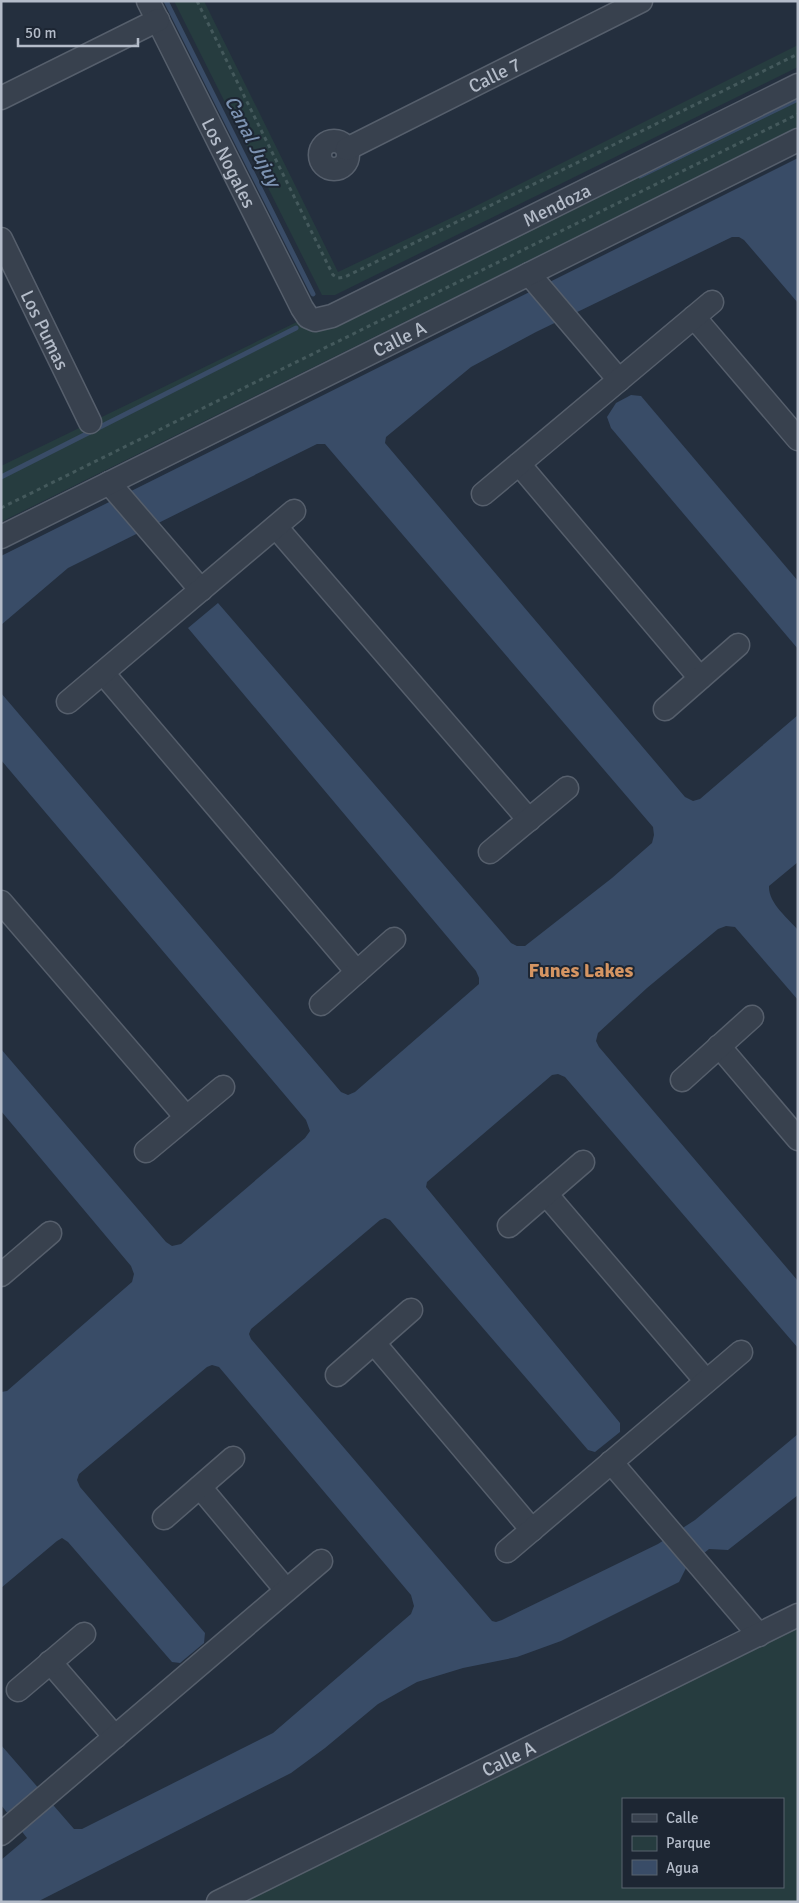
<svg xmlns="http://www.w3.org/2000/svg" width="799" height="1903" font-family="Signika,sans-serif">
  <rect width="100%" height="100%" fill="#242f3e"/>
  <g fill="#263c3f" fill-rule="evenodd">
    <path d="M174,1H204L338,272L470,209L798,45V67L335,295H322Z"/>
    <path d="M798,92V127L1,522V466L303,319Z"/>
    <path d="M798,1626V1902H244ZM623,1799H783V1887H623Z"/>
  </g>
  <g fill="#394c67">
    <path d="M798,158V303L744,240L739,237H732L536,332L471,367L386,437L385,443L685,797L693,801L700,799L798,715V862L769,886C768,903 788,918 798,930V1000L735,927L726,926L718,929L647,988L598,1033L596,1041L599,1047L798,1281V1348L565,1077L558,1074L552,1075L427,1182L426,1187L620,1423V1432L595,1452L588,1450L390,1220L385,1218L380,1220L251,1329L249,1334L251,1339L492,1621L496,1622L502,1620L658,1544L695,1520L798,1434V1495L728,1550L709,1549L686,1568L679,1582L561,1641L517,1657L463,1668L417,1682L378,1704L325,1748L291,1773L37,1902H1V1860L27,1838L1,1805V1745L74,1829H82L273,1733L411,1614L414,1606L411,1595L219,1367L212,1365L207,1367L79,1474L77,1480L80,1487L205,1633L204,1643L180,1663L172,1662L68,1542L62,1538L57,1541L1,1588V1392L7,1391L132,1282L134,1274L131,1266L1,1111V1049L166,1242L172,1246L181,1244L305,1138L310,1131L306,1120L1,760V693L341,1092L348,1095L355,1092L479,984V978L476,971L188,628L218,603L511,943L517,946H525L612,878L652,843L654,835L653,827L325,444H317L68,568L1,625V556Z"/>
    <path d="M631,395L641,396L798,581V649L611,428L607,417L616,403Z"/>
  </g>
  <g fill="none" stroke-linecap="round" stroke-linejoin="round">
    <g stroke="#394c67" stroke-width="5">
      <path d="M166,1L313,294"/>
      <path d="M640,176L798,99"/>
      <path d="M1,477L296,328"/>
    </g>
    <g stroke="#565f6c" stroke-width="25">
      <g id="minor">
        <path id="s1" d="M148,1L302,308L308,317L315,320L332,316L798,85"/>
        <path d="M1,98L158,20"/>
        <circle cx="334" cy="155" r="14"/>
        <path id="s2" d="M347,149L641,1"/>
        <path id="s3" d="M1,239L90,422"/>
        <path d="M529,274L619,380"/>
        <path d="M694,317L798,439"/>
        <path d="M519,464L700,678"/>
        <path d="M109,483L201,590"/>
        <path d="M483,494L712,302"/>
        <path d="M276,527L529,820"/>
        <path id="s4" d="M1,537L798,140"/>
        <path d="M103,673L357,972"/>
        <path d="M68,702L294,511"/>
        <path d="M665,709L738,645"/>
        <path d="M490,852L567,788"/>
        <path d="M1,902L186,1117"/>
        <path d="M321,1004L394,939"/>
        <path d="M719,1046L798,1139"/>
        <path d="M682,1080L752,1017"/>
        <path d="M146,1151L223,1087"/>
        <path d="M546,1194L706,1381"/>
        <path d="M509,1226L583,1162"/>
        <path d="M1,1275L50,1233"/>
        <path d="M374,1343L532,1530"/>
        <path d="M337,1375L411,1310"/>
        <path d="M611,1462L759,1635"/>
        <path d="M200,1487L286,1590"/>
        <path d="M164,1518L233,1458"/>
        <path d="M507,1551L741,1352"/>
        <path d="M50,1662L115,1737"/>
        <path d="M18,1690L84,1634"/>
        <path d="M1,1834L321,1561"/>
        <path id="s5" d="M218,1902L798,1615"/>
      </g>
    </g>
    <g stroke="#44595c" stroke-width="3" stroke-dasharray="4 4" stroke-linecap="butt">
      <path d="M197,1L333,275L338,278L345,277L798,54"/>
      <path d="M1,508L798,114"/>
    </g>
    <use href="#minor" stroke="#38414e" stroke-width="22"/>
  </g>
  <g text-anchor="middle" stroke-width="4" stroke-linejoin="round" paint-order="stroke">
    <g font-size="19" fill="#b4bcc9" stroke="#1d2633">
      <text dy="7" stroke="none"><textPath href="#s2" startOffset="165">Calle 7</textPath></text>
      <text dy="7" stroke="none"><textPath href="#s1" startOffset="181">Los Nogales</textPath></text>
      <text dy="7" stroke="none"><textPath href="#s1" startOffset="630">Mendoza</textPath></text>
      <text dy="7" stroke="none"><textPath href="#s3" startOffset="101">Los Pumas</textPath></text>
      <text dy="7" stroke="none"><textPath href="#s4" startOffset="445">Calle A</textPath></text>
      <text dy="7" stroke="none"><textPath href="#s5" startOffset="324">Calle A</textPath></text>
    </g>
    <g font-size="20" font-style="italic" fill="#7c92b1" stroke="#1d2633">
      <text transform="translate(253 141) rotate(63)" y="7">Canal Jujuy</text>
    </g>
    <g font-size="20" font-weight="bold" fill="#d59563" stroke="#1d2633">
      <text x="581" y="977">Funes Lakes</text>
    </g>
  </g>
  <rect width="799" height="1903" fill="none" stroke="#b4bcc9" stroke-width="5"/>
  <rect x="622" y="1798" width="162" height="90" fill="#1d2633" stroke="#59626f"/>
  <rect x="632" y="1814" width="25" height="8" fill="#38414e" stroke="#59626f"/>
  <text x="666" y="1823" font-size="15" fill="#b4bcc9">Calle</text>
  <rect x="632" y="1836" width="25" height="15" fill="#263c3f" stroke="#59626f"/>
  <text x="666" y="1848" font-size="15" fill="#b4bcc9">Parque</text>
  <rect x="632" y="1860" width="25" height="15" fill="#394c67" stroke="#59626f"/>
  <text x="666" y="1873" font-size="15" fill="#b4bcc9">Agua</text>
  <path d="M18 38v8h120v-8" fill="none" stroke="#b4bcc9" stroke-width="2.5"/>
  <text x="25" y="38" font-size="15" fill="#b4bcc9" stroke="#1d2633" stroke-width="4" paint-order="stroke">50 m</text>
</svg>
